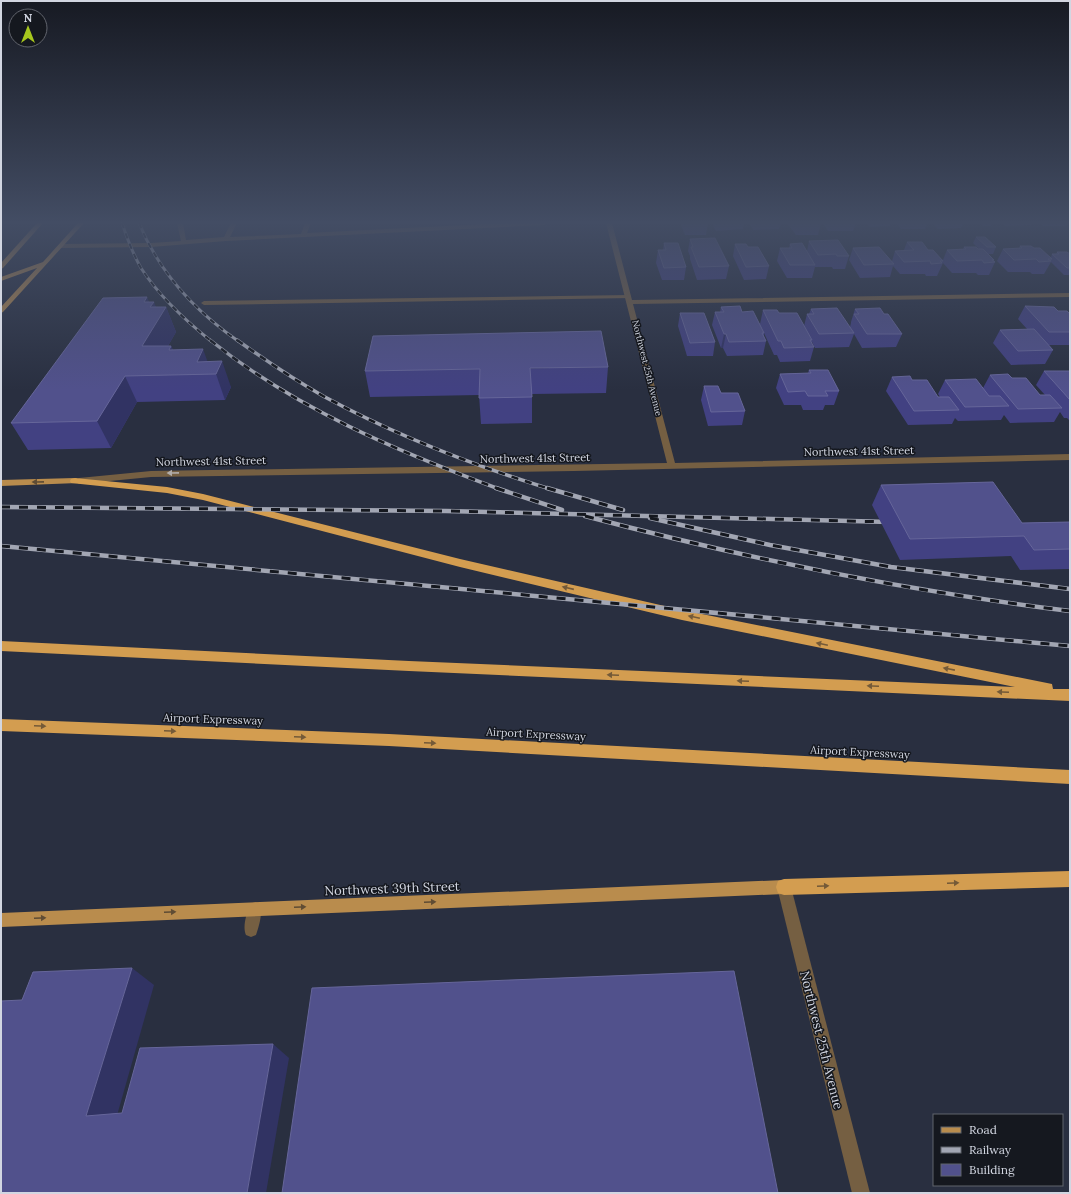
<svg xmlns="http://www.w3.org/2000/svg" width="1071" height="1194" font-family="Lora,serif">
  <rect width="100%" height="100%" fill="#292f40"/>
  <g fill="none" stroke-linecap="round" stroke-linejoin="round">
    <g fill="#755f42" fill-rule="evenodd">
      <path d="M177,223H183L186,240L224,237L231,223H237L230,237L301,234L305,223H311L307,233L505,223H547L544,225L226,241L151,247L61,248L58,246L61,244L151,243L181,241Z"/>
      <path d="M629,295L631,296V298L204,305L201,303L204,301Z"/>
      <path d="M255,902L260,904C263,913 259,926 256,935L251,937L246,935C242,926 247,913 250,904Z"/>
    </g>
    <g fill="#755f42" fill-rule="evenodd">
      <path d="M606,223H612L632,300L1070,293V297L633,304L675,463L1070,454V460L574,471L151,477L79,484L75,481L79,478L151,471L667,463Z"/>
      <path d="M784,880L789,882L791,887L870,1193H852L777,887L779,882Z"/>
    </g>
    <g fill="#b98c4d" fill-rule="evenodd">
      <path d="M37,223H43L3,268L1,269V263Z"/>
      <path d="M78,223H84L3,312L1,313V307L37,268L1,281V277L43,262Z"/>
      <path d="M75,478L78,479L79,481L78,483L1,486V480Z"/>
      <path d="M784,880L789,882L791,887L789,892L784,894L1,927V913Z"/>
    </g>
    <g fill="#d39d50" fill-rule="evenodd">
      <path d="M75,478L167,487L203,494L460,559L682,610L1052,684L1053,689H1070V701L409,671L1,651V641L409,661L1015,687L682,620L460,567L203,500L167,493L71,483L70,481L71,479Z"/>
      <path d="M1,719L389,734L1070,770V784L389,746L1,731Z"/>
      <path d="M1070,871V887L784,895L778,893L776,887L778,881L784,879Z"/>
    </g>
    <g stroke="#a2a6b3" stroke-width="3">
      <g id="rail-far2">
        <path d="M122,223C127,238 133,254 141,268C159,296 186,321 211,341"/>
        <path d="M139,223C159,272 195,311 238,341"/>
      </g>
    </g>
    <g stroke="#a2a6b3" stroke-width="3.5">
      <g id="rail-far1">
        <path d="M210,340C296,409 397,451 499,489"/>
        <path d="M237,340C265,360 293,379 323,396C395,435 472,465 550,489"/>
      </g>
    </g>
    <g stroke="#a2a6b3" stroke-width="4.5">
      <g id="rail">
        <path d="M496,488L562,510"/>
        <path d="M547,488L623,510"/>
        <path d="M1,507L446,511L890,522"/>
        <path d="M585,516C744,558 906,591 1070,611"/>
        <path d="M650,518L770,545L891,567L1070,589"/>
        <path d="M1,546L1070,646"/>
      </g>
    </g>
    <use href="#rail-far2" stroke="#15181f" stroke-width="2" stroke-dasharray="5.5" stroke-linecap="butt"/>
    <use href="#rail-far1" stroke="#15181f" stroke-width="2.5" stroke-dasharray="7" stroke-linecap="butt"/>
    <use href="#rail" stroke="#15181f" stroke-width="3" stroke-dasharray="9" stroke-linecap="butt"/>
  </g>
  <g fill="#424182">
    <path d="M680,223H708L706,235H685Z"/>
    <path d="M712,223H744L743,229L716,231Z"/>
    <path d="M749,223H781L779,229L753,230Z"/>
    <path d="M787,223H821L818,235H796Z"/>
    <path d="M823,223H856L853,231H828Z"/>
    <path d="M867,223H891L890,226L870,227Z"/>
    <path d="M896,223H927L925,229H901Z"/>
    <path d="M932,223H964L961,228L938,229Z"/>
    <path d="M981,223H992L991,226H983Z"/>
    <path d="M1003,223H1032L1031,225L1005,226Z"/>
    <path d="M1039,223H1068L1066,226H1043Z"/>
    <path d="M976,237L996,247L993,254H988L994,260V262H995L989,275H978L976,273H952L943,263L937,276H926L925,274H900L893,266L890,277L860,278L849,260L853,248L892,261L895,251L904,250L907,242L928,250L943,260L947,250L963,249L964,247L979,249L973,243Z"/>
    <path d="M690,239L729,266L726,279L697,280L690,259V256L688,251Z"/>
    <path d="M809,241L849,256L845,269H833L832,267H815L812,278H787L777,261L780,248H789L790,244L807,251Z"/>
    <path d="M664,243L686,267L684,280H662L656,263L658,250H663Z"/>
    <path d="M735,244L769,266L766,279L744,280L733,256Z"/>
    <path d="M1020,246L1034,248L1051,257L1052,254H1056L1057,252L1070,254V275H1064L1051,262L1044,274H1032L1030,272H1008L997,261L1003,249L1019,248Z"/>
    <path d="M149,302L156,307H166L176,332L168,346H171L173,350L207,361L231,387L225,400L137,402L111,448L28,450L11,423Z"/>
    <path d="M1025,306L1058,311L1070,314V345H1049L1053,350L1045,364L1011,365L993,343L1000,330L1027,329L1018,319Z"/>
    <path d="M721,307L742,312L760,324L763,310L779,313L804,326L807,314H809L811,309L850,327L851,323V322L855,309L884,314L902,334L896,347L862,348L854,334L849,347L815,348L812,342H811L814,347L810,361L780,362L777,355H774L764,333V336L766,341L763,355L727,356L723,348H721L712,325L715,312H720Z"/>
    <path d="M680,313L715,342L713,356H687L678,326Z"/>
    <path d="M608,367L606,393L532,394V423L481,424L479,395L370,397L365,371Z"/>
    <path d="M809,370L839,391L834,405H825L823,410H803L801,405H784L776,388L780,374L808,373Z"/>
    <path d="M1044,371H1070V421L1067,418H1064L1060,412L1054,422L1010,423L1004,415L1001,420L958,421L955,418L952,424L908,425L886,391L892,377L912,380L938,397H940L938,394L945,380L983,388L990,375L1012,378L1040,395H1045L1036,385Z"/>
    <path d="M704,386L721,393L745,411L742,425L708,426L701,400Z"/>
    <path d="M881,485L1022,523L1070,522V569L1020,570L1011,556L900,560L872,505Z"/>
  </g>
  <g fill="#313363">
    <path d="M147,297L151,306L154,302L160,317L166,307L176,332L153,372L142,346L144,302Z"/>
    <path d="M724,334H726L723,348H721Z"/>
    <path d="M171,346L181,371L169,350Z"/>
    <path d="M203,349L212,374L197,362Z"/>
    <path d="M222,361L231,387L225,400L216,374Z"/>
    <path d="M125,376L137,402L111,448L97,421Z"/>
    <path d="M132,968L154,985L114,1126L86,1116Z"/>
    <path d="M273,1044L289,1058L266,1193H247Z"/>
  </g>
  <g fill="#51518c" stroke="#66669a">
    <path d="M976,237H985L996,247H987Z"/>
    <path d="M715,238L729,266L699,267L691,247H693L690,239Z"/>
    <path d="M838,240L849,256H837L836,254L818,255L809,241Z"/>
    <path d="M907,242H922L928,250H933L943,261H940L942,263L931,264L930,261L904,262L895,251L914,250Z"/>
    <path d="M664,243H678L686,267L664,268L658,250H666Z"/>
    <path d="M802,243L815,265H790L780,248H792L790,244Z"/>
    <path d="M735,244H746L748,247H758L769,266L746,267Z"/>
    <path d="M1020,246H1031L1034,248H1040L1052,259H1048L1051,261L1039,262L1036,259L1014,260L1003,249L1022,248Z"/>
    <path d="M879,247L894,264L864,265L853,248Z"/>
    <path d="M964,247H976L978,249H983L994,260H992L995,262L984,263L982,260L957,261L947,250L966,249Z"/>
    <path d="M1057,252H1067L1070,254V268H1067L1052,254H1059Z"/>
    <path d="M147,297L144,302H154L150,307H166L142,346H171L169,350L203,349L197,362L222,361L216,374L125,376L97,421L11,423L103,298Z"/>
    <path d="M740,306L742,312L753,311L764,333H762L766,341L729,342L726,334H724L715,312H724L721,307Z"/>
    <path d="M1025,306L1054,307L1058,311H1067L1070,314V332H1049Z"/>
    <path d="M837,308L854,333L819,334L807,314H814L811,309Z"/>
    <path d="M880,308L884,314H888L902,334H867L854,314H859L855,309Z"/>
    <path d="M763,310H777L779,313H797L812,340H810L814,347L784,348L781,341H778Z"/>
    <path d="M680,313H704L715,342L690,343Z"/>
    <path d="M1034,329L1053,350L1018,351L1000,330Z"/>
    <path d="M601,331L608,367L530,368L532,397L479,398L480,369L365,371L373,336Z"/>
    <path d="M809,370H828L839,391H825L828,396H808L805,391L788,392L780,374L811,373Z"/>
    <path d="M1044,371H1070V400Z"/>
    <path d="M1008,374L1012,378H1026L1040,395H1050L1062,408L1018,409L990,375Z"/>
    <path d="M910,376L912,380H927L938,397H949L959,410L914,411L892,377Z"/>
    <path d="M976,379L989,396H1000L1009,406L965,407L945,380Z"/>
    <path d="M704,386H718L721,393H738L745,411L711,412Z"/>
    <path d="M993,482L1022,523L1070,522V549L1034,550L1024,536L910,539L881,485Z"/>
    <path d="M132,968L86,1116L122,1113L140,1048L273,1044L247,1193H1V1001L22,1000L33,972Z"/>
    <path d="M734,971L778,1193H282L312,988Z"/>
  </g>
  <defs><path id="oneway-solid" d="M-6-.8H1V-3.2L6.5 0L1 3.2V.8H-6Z"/></defs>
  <use fill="#b1aca9" href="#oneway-solid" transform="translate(173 473) rotate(179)"/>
  <g fill="#5f4c34">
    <use href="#oneway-solid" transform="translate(38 482) rotate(179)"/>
    <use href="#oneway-solid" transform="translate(430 902) rotate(-2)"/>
    <use href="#oneway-solid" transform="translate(300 907) rotate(-2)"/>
    <use href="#oneway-solid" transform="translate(170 912) rotate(-2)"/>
    <use href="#oneway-solid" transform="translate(40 918) rotate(-2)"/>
  </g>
  <g fill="#745a38">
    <use href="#oneway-solid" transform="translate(568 588) rotate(-167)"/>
    <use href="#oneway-solid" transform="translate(694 617) rotate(-168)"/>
    <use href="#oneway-solid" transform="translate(822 644) rotate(-168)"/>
    <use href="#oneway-solid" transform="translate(949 669) rotate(-169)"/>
    <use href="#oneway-solid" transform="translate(613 675) rotate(-178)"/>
    <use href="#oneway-solid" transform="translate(743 681) rotate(-178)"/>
    <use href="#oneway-solid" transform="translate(873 686) rotate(-178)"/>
    <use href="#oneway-solid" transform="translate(1003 692) rotate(-178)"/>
    <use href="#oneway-solid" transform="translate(40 726) rotate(2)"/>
    <use href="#oneway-solid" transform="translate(170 731) rotate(2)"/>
    <use href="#oneway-solid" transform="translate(300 737) rotate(2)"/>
    <use href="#oneway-solid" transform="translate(430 743) rotate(3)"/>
    <use href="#oneway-solid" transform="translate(953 883) rotate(-2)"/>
    <use href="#oneway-solid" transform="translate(823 886) rotate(-2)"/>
  </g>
  <linearGradient id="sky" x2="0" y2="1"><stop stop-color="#171a23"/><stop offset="0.57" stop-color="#434d64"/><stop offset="1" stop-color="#434d64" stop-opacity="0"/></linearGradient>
  <rect width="1071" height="390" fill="url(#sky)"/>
  <g text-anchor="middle" stroke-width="3" stroke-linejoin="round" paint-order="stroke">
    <g font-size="9" fill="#d2d6e1" stroke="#15181f">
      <text transform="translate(647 368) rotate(76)" y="3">Northwest 25th Avenue</text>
    </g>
    <g font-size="11" fill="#d2d6e1" stroke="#15181f">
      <text transform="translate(859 451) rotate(-1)" y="4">Northwest 41st Street</text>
      <text transform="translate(535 458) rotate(-1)" y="4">Northwest 41st Street</text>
      <text transform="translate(211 461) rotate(-1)" y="4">Northwest 41st Street</text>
      <text transform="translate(213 719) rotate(2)" y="4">Airport Expressway</text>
      <text transform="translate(536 734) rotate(3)" y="4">Airport Expressway</text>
      <text transform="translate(860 752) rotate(3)" y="4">Airport Expressway</text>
    </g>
    <g font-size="13" fill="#d2d6e1" stroke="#15181f">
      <text transform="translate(392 888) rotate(-2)" y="5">Northwest 39th Street</text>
      <text transform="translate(822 1040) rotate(76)" y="5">Northwest 25th Avenue</text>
    </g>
  </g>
  <rect width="1071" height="1194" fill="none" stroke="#d2d6e1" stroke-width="4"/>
  <rect x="933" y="1114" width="130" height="72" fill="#15181f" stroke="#61646d"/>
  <rect x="941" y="1127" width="20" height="6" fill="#b98c4d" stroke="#61646d"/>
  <text x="969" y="1134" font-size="12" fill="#d2d6e1">Road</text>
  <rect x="941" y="1147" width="20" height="6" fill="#a2a6b3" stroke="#61646d"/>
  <text x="969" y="1154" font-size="12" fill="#d2d6e1">Railway</text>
  <rect x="941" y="1164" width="20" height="12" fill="#51518c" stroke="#61646d"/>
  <text x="969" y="1174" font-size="12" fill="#d2d6e1">Building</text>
  <g transform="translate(28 28)"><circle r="19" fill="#15181f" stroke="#61646d"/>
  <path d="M0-3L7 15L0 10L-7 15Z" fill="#a7c71e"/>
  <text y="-6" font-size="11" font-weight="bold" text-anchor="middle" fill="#d2d6e1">N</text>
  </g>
</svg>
